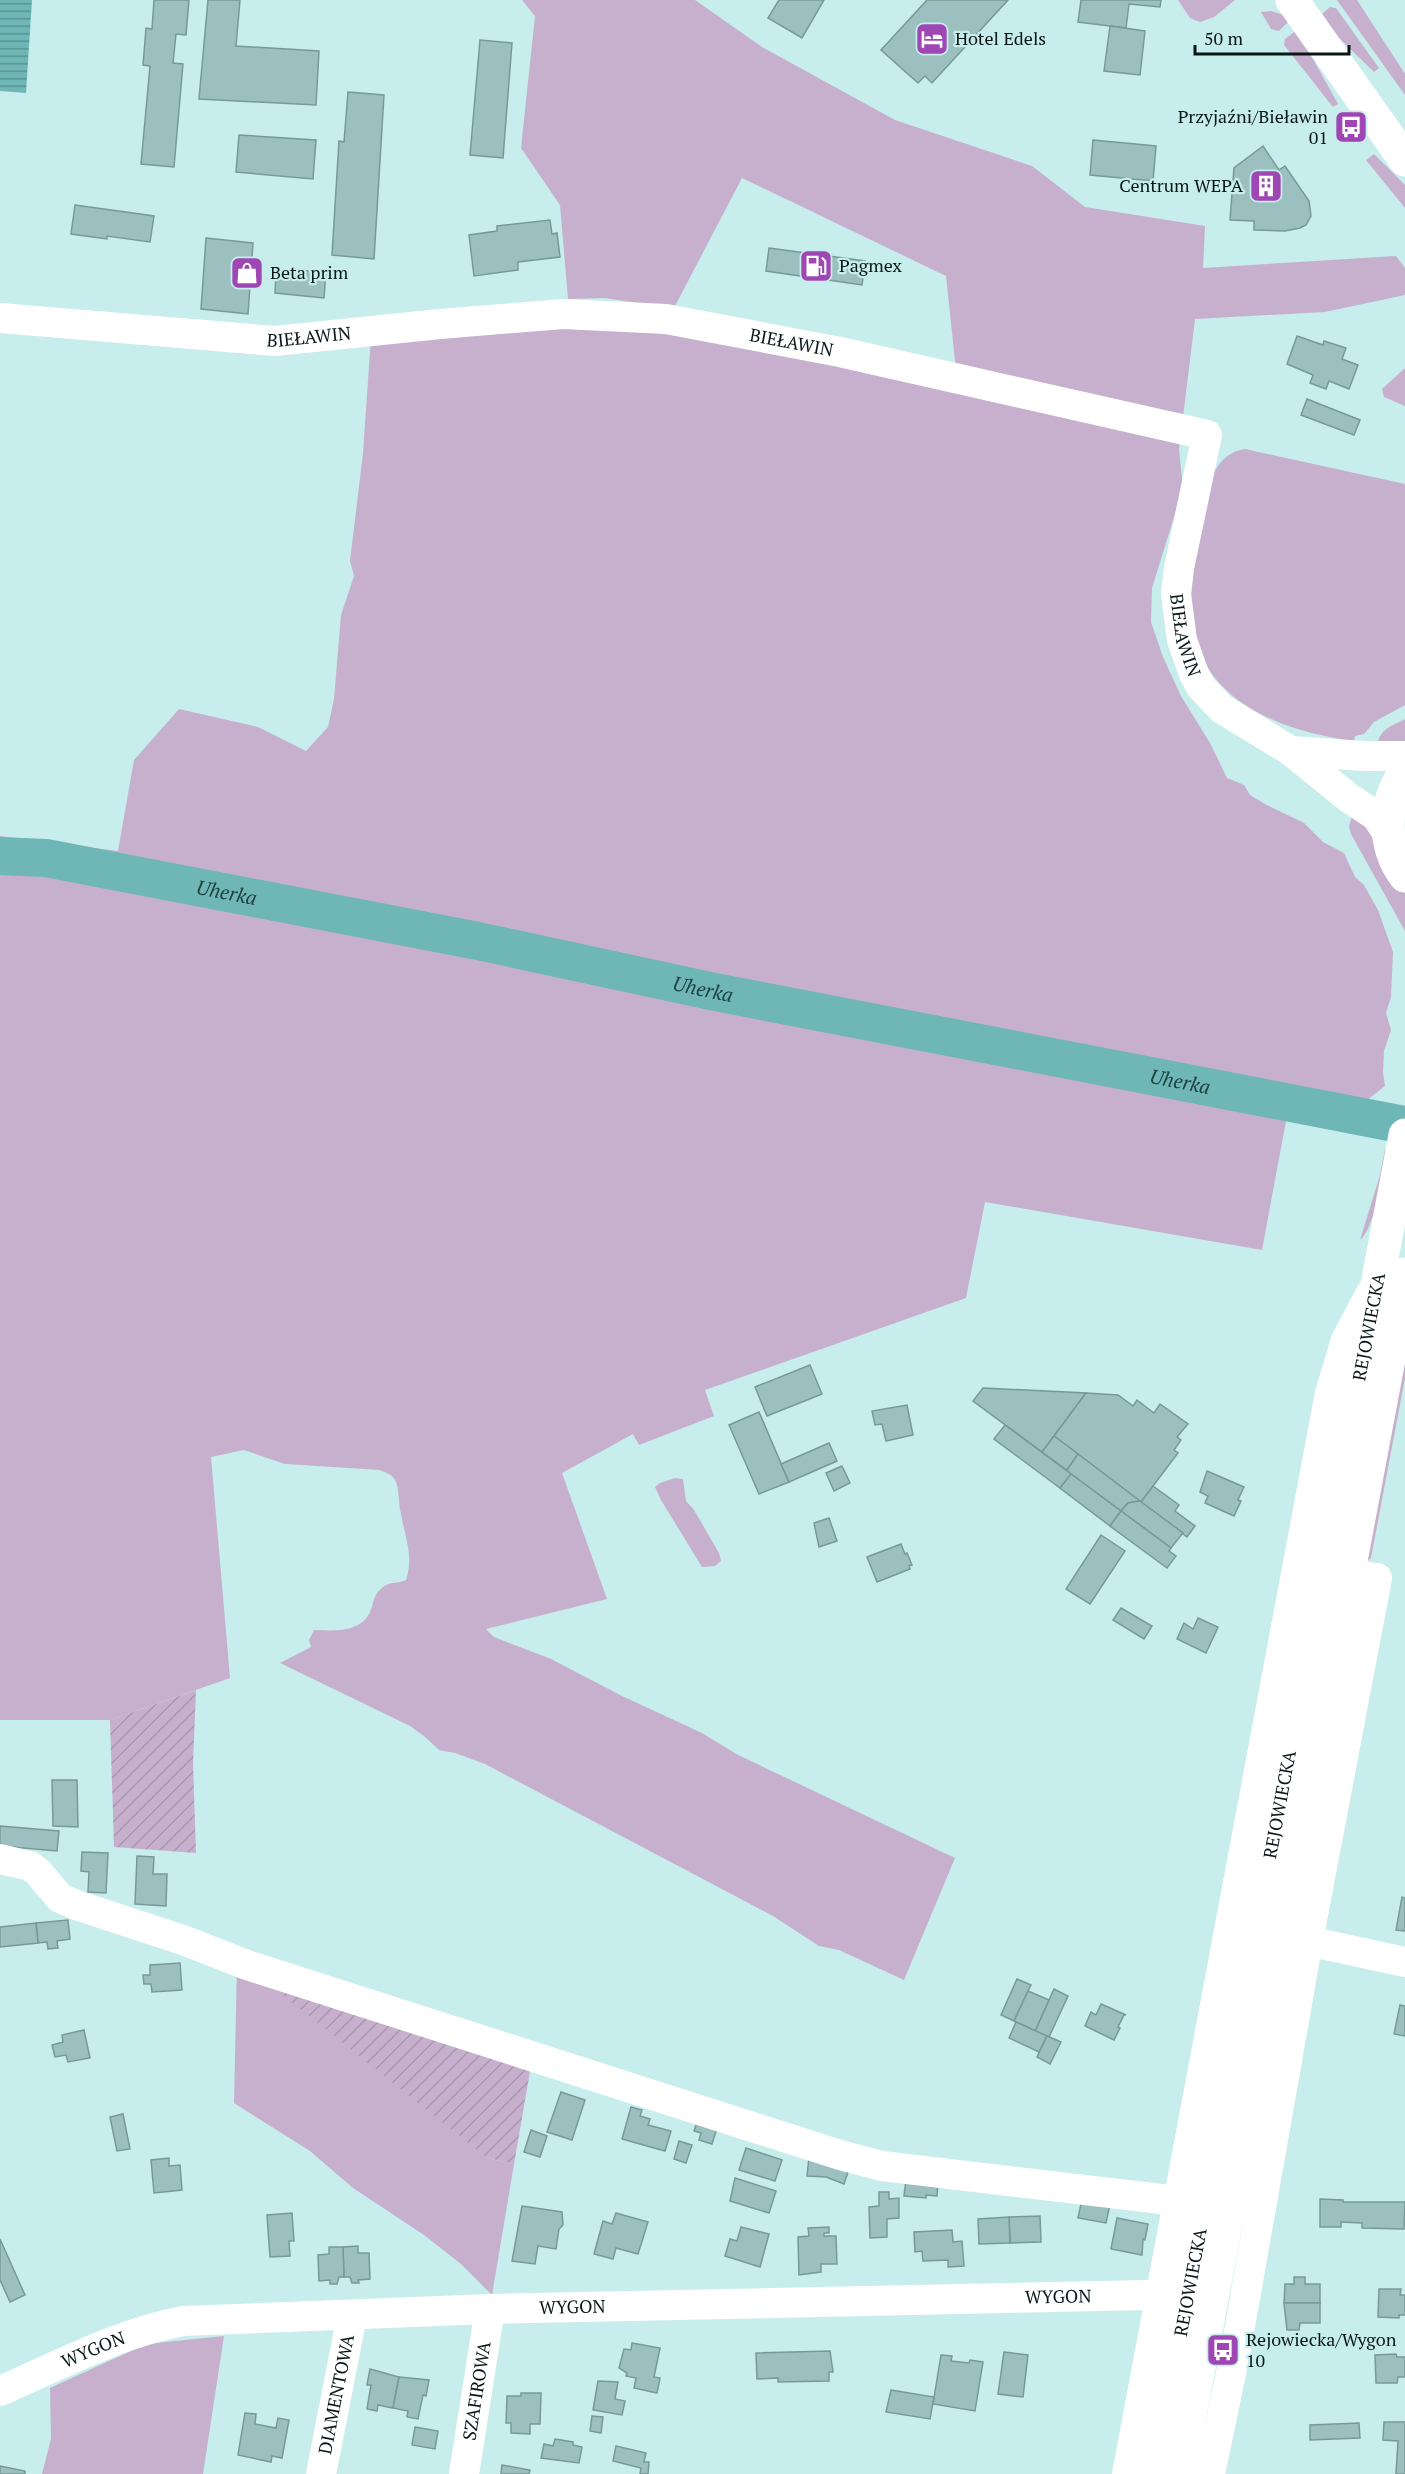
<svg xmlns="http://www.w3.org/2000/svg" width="1405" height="2474" font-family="'PT Serif',serif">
  <defs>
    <pattern id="garden-furrows" width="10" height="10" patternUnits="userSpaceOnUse" patternTransform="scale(1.5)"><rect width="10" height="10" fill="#c7b0cd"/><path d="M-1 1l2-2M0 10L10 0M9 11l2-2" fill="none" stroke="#aa97af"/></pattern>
    <pattern id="water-rules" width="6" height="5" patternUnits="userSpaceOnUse" patternTransform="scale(1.5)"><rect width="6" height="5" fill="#6eb7b6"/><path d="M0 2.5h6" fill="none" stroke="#599493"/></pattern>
  </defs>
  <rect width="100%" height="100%" fill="#c7edec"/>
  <g fill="#c7b0cd">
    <path d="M522,0H695L762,47L895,120L1032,166L1085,207L1205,226L1203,268L1396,256L1405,268V295L1325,312L1195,319L1179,450L1183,488L1152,588L1151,622L1163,657L1181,696L1210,743L1227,778L1244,785L1250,795L1265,804L1304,823L1323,842L1344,853L1355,877L1364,885L1378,910L1393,952L1391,997L1386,1013L1391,1030L1384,1051L1383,1072L1385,1086L1343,1119L1286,1121L1262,1250L985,1202L966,1298L705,1390L714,1416L639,1445L633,1434L562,1473L607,1599L486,1629L494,1637L551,1659L622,1696L702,1733L738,1755L955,1858L904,1980L839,1950L819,1946L773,1916L485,1764L455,1753L439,1750L424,1736L410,1726L280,1663L311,1647L309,1640L314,1630C336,1631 364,1633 372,1607C374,1599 375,1593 383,1587C390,1581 398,1584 406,1580C414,1556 405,1537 401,1514C398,1503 400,1490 395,1480C392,1474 386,1473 380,1470L285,1464L244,1450L211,1457L230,1678L110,1720H0V836L118,851L134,760L179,709L258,727L306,751L328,727L334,699L341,615L354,576L350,561L363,453L371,337L561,321L956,370L946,276L742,178L674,308L604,298L568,299L560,205L521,148L535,16Z"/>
    <path d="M1178,0H1235L1214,17L1200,22L1190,18Z"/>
    <path d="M1337,0H1357L1405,74V95Z"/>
    <path d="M1330,7L1336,8L1379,68L1374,72L1337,36L1322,14Z"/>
    <path d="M1271,11L1284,15L1289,21L1279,31L1271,29L1261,12Z"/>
    <path d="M1297,30L1338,104L1333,107L1284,45L1285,39Z"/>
    <path d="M1374,154L1405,185V208L1366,160Z"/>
    <path d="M1405,368V406L1384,397L1382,389Z"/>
    <path d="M1245,449L1405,484V705L1374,722L1364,734L1355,736L1354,741C1273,730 1187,695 1191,598C1193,556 1205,514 1214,472C1222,459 1229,452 1245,449Z"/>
    <path d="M1405,719V744L1378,741C1382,728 1394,725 1405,719Z"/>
    <path d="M1353,813L1370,830L1400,889L1405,893V931L1351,834L1349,826Z"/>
    <path d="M1385,1149L1390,1150C1387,1168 1373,1231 1360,1240L1380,1175Z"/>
    <path d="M1405,1340V1378L1371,1558L1367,1561Z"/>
    <path d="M675,1478L683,1479L686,1501L694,1510L719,1553L721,1561L715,1566L702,1567L661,1500L655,1487L660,1483Z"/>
    <path d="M237,1966L270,1978L487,2158L514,2164L492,2295L461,2264L424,2235L353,2188L310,2151L234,2103Z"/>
    <path d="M224,2336L203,2474H42L51,2439L50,2388L146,2344Z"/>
  </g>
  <g fill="url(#garden-furrows)">
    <path d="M196,1690L193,1764L196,1853L114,1847L110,1720Z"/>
    <path d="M274,1988L532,2060L514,2164L487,2158Z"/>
  </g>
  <path fill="url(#water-rules)" d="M0,0H32L26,93L0,91Z"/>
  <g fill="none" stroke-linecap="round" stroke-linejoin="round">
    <path stroke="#6eb7b6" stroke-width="38" id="s1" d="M0,856L46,858L478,941L715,992L1405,1125"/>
  </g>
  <g fill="#9bc0bf" stroke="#779a99" stroke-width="1.5">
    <path d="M154,0H189L186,35L176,34L173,63L183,64L174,167L141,164L150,66L143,65L146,28L152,29Z"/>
    <path d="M208,0H240L236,46L319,51L316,105L199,99Z"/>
    <path d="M779,0H824L802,38L768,18Z"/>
    <path d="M927,0H1008L932,83L925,76L918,83L881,50Z"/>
    <path d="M1081,0H1161L1160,7L1129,4L1126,28L1078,22Z"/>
    <path d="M1110,26L1145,31L1140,75L1104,71Z"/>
    <path d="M480,40L512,43L503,158L470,155Z"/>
    <path d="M348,92L384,95L374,259L332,255L339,141L344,142Z"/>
    <path d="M239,135L316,140L313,179L236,172Z"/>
    <path d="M1093,140L1156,146L1153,181L1090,175Z"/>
    <path d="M1263,146L1279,170L1285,166L1309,201L1311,216L1306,225L1300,228L1285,231L1254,230V221L1230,220L1234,168Z"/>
    <path d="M75,205L154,216L150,242L107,236V239L71,234Z"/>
    <path d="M550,220L552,234L557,233L560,257L518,262V270L474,276L469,235L497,231V226Z"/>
    <path d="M206,238L253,243L248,314L201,309Z"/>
    <path d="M769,248L865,261L862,285L766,271Z"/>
    <path d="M295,270L326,272L324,298L275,293L276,272L295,273Z"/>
    <path d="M1297,336L1323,345L1324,341L1346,348L1342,359L1358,365L1349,389L1329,381L1326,389L1310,383L1313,375L1287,364Z"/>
    <path d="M1307,399L1360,420L1354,435L1301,415Z"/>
    <path d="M810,1365L822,1394L767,1416L755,1387Z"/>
    <path d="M983,1388L1086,1393L1042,1452L973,1401Z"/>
    <path d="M1086,1393L1118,1395L1133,1406L1137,1400L1154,1413L1160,1404L1188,1424L1177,1437L1181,1440L1174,1450L1178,1453L1141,1502L1054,1436Z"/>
    <path d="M907,1405L913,1435L886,1441L882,1424L875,1425L872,1411Z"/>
    <path d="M759,1412L789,1482L759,1494L729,1425Z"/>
    <path d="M1005,1425L1071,1474L1060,1488L994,1439Z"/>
    <path d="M1054,1436L1078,1454L1067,1470L1042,1452Z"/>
    <path d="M829,1443L837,1461L789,1482L781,1464Z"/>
    <path d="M1078,1454L1140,1501L1128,1503L1121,1511L1071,1474L1067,1470Z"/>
    <path d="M842,1466L850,1483L834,1491L826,1473Z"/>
    <path d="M1207,1471L1244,1487L1238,1500L1241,1501L1234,1516L1205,1503L1208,1496L1200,1492Z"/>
    <path d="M1071,1474L1121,1511L1110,1526L1060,1488Z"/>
    <path d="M1153,1486L1179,1505L1175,1511L1195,1526L1187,1537L1141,1502Z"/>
    <path d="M1140,1501L1183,1533L1171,1548L1121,1511L1128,1503Z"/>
    <path d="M1121,1511L1171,1548L1169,1551L1176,1556L1167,1568L1110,1526Z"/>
    <path d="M829,1518L837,1541L819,1547L814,1523Z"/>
    <path d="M1101,1535L1125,1551L1090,1604L1066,1589Z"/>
    <path d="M901,1544L905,1554L907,1553L912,1565L909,1566L910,1569L877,1582L867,1557Z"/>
    <path d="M1121,1608L1152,1626L1144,1639L1113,1620Z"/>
    <path d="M1198,1618L1218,1627L1206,1653L1177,1639L1184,1623L1193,1629Z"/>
    <path d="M52,1780H77L78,1827L53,1826Z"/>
    <path d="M0,1826L59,1831L57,1851L0,1846Z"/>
    <path d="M82,1852L108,1853L106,1893L88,1892L89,1872L81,1871Z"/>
    <path d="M137,1856L154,1857L153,1874H167L166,1906L135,1904Z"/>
    <path d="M1402,1897L1405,1898V1931L1396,1930Z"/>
    <path d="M68,1920L70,1939L57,1941L58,1948L48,1949L47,1942L38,1943L36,1923Z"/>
    <path d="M36,1923L38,1943L0,1947V1927Z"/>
    <path d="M180,1963L182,1990L152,1992L151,1984H144L143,1975H150V1965Z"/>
    <path d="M1017,1979L1031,1985L1014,2021L1001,2015Z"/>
    <path d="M1054,1989L1068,1996L1049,2037L1035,2031Z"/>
    <path d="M1028,1991L1049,2000L1035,2031L1014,2021Z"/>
    <path d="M1101,2004L1126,2015H1124L1118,2027L1120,2028L1114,2040L1085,2026L1091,2012L1096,2015Z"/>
    <path d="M1400,2005L1405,2006V2036L1394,2034Z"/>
    <path d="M1016,2022L1047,2036L1039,2052L1009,2038Z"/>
    <path d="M84,2030L90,2058L68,2062L66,2055L55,2057L52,2045L63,2042L62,2035Z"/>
    <path d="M1047,2036L1061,2042L1050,2064L1037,2057Z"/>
    <path d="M561,2092L585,2100L572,2140L547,2132Z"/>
    <path d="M631,2107L642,2110L640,2116L650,2119L648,2125L671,2131L665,2151L622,2139Z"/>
    <path d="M123,2114L130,2149L117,2151L110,2117Z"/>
    <path d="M699,2116L719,2122L712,2144L699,2140L701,2133L694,2131Z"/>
    <path d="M531,2130L547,2136L540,2157L524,2152Z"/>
    <path d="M679,2141L692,2145L686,2163L674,2159Z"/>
    <path d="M746,2148L782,2160L775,2181L739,2170Z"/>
    <path d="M809,2157L850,2166L844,2184L826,2177L807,2176Z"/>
    <path d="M169,2158V2166L180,2165L182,2190L154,2193L151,2160Z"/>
    <path d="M735,2178L776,2191L769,2213L730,2201Z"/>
    <path d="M906,2179L938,2182L937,2196L926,2195V2198L904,2196Z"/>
    <path d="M879,2192H889V2199L899,2198V2218L887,2219V2237L870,2238L869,2207L879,2206Z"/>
    <path d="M1082,2199L1110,2204L1106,2223L1078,2218Z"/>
    <path d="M1320,2199L1343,2200V2202H1405L1404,2229L1362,2228V2223L1341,2222V2227H1320Z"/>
    <path d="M522,2206L562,2212L563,2225L559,2229L556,2249L538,2246L535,2264L512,2261Z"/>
    <path d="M292,2213L294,2241H289L290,2256L270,2257L267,2215Z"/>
    <path d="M616,2213L648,2222L638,2254L616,2248L613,2259L594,2254L603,2221L612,2224Z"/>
    <path d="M1040,2216L1041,2242L1010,2243L1009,2217Z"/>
    <path d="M1009,2217L1010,2243L979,2244L978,2219Z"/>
    <path d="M1117,2218L1148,2224L1145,2240L1143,2239L1142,2255L1111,2249Z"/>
    <path d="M741,2227L769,2234L760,2267L725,2256L730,2239L737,2241Z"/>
    <path d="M829,2227V2233H824V2236H836L837,2264H821V2272L799,2275L798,2237L809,2236L808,2228Z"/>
    <path d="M952,2230L953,2242L962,2241L964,2266L948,2267V2260L923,2261L922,2251L915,2252L914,2232Z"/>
    <path d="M0,2239L25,2295L10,2302L0,2280Z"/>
    <path d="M358,2246V2253H369L370,2279L358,2280L359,2283H352L350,2277H344L343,2247Z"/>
    <path d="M329,2247H343L344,2277H339L337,2284H330V2280L319,2281L318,2255L329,2254Z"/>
    <path d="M1294,2277H1305V2284H1320V2303H1284L1285,2284H1294Z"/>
    <path d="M1379,2289H1401L1400,2295H1405V2315H1399V2318L1378,2317Z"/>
    <path d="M1284,2303H1320V2323H1300L1299,2330H1287Z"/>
    <path d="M632,2343L660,2348L654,2377L660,2378L657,2393L634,2388L636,2378L626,2376L627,2373L619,2368L624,2349L631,2350Z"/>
    <path d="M830,2351L833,2372H829V2381L778,2382V2378L757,2379L756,2353Z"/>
    <path d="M1004,2352L1028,2355L1023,2397L998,2394Z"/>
    <path d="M1396,2354L1397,2357H1405V2377H1398L1397,2383H1376L1375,2355Z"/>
    <path d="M941,2355L952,2356L951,2361L969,2363L970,2360L983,2362L975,2411L933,2404Z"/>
    <path d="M370,2369L399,2377L393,2408L378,2405L377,2411L367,2409L371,2385H367Z"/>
    <path d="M399,2377L429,2380L426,2396L423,2395L418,2419L407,2417L408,2411L393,2408Z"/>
    <path d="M598,2381L618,2382L615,2399L625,2401L622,2415L593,2410Z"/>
    <path d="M891,2390L934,2397L930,2419L886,2412Z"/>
    <path d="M521,2393H541L540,2424H530V2434L511,2433V2423H506L507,2396H521Z"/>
    <path d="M245,2413L256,2414L255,2424L276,2428L278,2418L289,2420L282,2458L272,2456L271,2462L238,2455Z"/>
    <path d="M592,2416L603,2417L601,2433L590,2431Z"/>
    <path d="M1384,2422H1405V2474H1396L1398,2441L1383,2440Z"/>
    <path d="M1359,2423L1360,2438L1310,2440V2425Z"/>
    <path d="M415,2427L438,2431L435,2449L412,2445Z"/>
    <path d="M555,2439L573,2442V2445L582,2447L579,2463L541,2458L544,2444L553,2446Z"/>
    <path d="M616,2446L646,2453L644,2462H649L648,2474H640L641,2468L613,2461Z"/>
    <path d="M502,2465L530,2470L529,2474H501Z"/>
    <path d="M0,2466L25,2471V2474H0Z"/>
  </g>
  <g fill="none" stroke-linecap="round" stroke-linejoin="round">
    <g stroke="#fff" stroke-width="30">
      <path id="s2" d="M0,318L275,341L440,324L563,314L666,319L840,352L1207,435L1179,568L1176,594L1182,640L1194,674L1201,687L1222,709L1291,751L1349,798L1376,816L1388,834"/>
      <path d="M1291,751L1364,756H1405"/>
      <path d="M0,1859L30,1866L38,1872L60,1898L76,1905L183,1940L247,1965L840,2155L882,2166L1178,2201"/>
      <path d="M1308,1941L1405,1962"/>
      <path id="s3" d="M0,2391C60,2365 119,2333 183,2321L490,2309L1147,2295L1161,2296"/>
      <path id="s4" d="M321,2474L352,2316"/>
      <path id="s5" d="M464,2474L490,2309"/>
      <path d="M1127,2474L1330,1393L1346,1340L1371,1293"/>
      <path d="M1210,2474L1236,2349L1308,1941L1377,1578L1348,1574"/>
    </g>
    <g stroke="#fff" stroke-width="33">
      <path d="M1292,0L1405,160"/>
      <path d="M1405,772C1383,803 1382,845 1405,876"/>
      <path id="s6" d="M1155,2474L1405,1135"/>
      <path d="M1179,2474L1405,1274"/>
    </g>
  </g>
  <defs>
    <g id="hotel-square" transform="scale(1.725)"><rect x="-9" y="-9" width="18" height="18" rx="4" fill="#9e47b4" stroke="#c7edec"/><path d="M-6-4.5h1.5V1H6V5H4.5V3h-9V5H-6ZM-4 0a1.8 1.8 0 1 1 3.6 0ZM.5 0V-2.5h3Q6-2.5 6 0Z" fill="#fff"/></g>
    <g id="bus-square" transform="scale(1.725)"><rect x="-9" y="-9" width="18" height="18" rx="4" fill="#9e47b4" stroke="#c7edec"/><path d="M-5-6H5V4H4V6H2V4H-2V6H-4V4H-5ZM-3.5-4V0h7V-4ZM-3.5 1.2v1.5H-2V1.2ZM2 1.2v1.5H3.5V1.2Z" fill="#fff"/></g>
    <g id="building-square" transform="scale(1.725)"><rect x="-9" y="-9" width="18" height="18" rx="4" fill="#9e47b4" stroke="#c7edec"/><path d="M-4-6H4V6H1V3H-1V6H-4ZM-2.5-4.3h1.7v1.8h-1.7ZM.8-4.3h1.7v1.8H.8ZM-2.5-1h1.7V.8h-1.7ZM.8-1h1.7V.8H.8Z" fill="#fff"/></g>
    <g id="fuel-square" transform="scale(1.725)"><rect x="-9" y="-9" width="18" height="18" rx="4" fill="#9e47b4" stroke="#c7edec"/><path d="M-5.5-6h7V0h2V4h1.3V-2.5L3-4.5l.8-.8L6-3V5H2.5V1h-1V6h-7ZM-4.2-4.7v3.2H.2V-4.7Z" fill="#fff"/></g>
    <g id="shop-square" transform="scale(1.725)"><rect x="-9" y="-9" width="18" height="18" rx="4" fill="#9e47b4" stroke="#c7edec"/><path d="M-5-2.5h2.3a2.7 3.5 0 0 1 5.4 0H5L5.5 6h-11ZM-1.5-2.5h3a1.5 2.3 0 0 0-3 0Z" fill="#fff"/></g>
  </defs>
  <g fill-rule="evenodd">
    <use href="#hotel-square" x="932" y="39"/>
    <use href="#bus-square" x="1351" y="127"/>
    <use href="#building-square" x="1266" y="186"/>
    <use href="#fuel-square" x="816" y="266"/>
    <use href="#shop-square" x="247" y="273"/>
    <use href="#bus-square" x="1223" y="2350"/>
  </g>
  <g text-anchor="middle" stroke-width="4.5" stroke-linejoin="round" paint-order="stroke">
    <g font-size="18" fill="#091717" stroke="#c7edec" text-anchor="start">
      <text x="955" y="45">Hotel Edels</text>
      <text x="1328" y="123" text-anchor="end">Przyjaźni/Bieławin<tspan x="1328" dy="21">01</tspan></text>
      <text x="1243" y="192" text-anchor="end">Centrum WEPA</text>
      <text x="839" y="272">Pagmex</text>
      <text x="270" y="279">Beta prim</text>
      <text x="1246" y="2346">Rejowiecka/Wygon<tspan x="1246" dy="21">10</tspan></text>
    </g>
    <g font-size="18" fill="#091717" stroke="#c7edec">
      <text dy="6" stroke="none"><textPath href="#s2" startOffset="310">BIEŁAWIN</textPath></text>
      <text dy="6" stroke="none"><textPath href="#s2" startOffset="796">BIEŁAWIN</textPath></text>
      <text dy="6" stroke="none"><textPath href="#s2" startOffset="1426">BIEŁAWIN</textPath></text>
      <text dy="6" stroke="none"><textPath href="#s6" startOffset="1167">REJOWIECKA</textPath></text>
      <text dy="6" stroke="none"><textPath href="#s6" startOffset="681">REJOWIECKA</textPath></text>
      <text dy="6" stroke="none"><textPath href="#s6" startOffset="195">REJOWIECKA</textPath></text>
      <text dy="6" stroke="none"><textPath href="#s3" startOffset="1072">WYGON</textPath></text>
      <text dy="6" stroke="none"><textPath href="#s3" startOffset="586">WYGON</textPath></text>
      <text dy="6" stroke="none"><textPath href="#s3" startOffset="102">WYGON</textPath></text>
      <text dy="6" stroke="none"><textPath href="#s5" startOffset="84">SZAFIROWA</textPath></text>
      <text dy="6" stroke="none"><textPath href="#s4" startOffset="81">DIAMENTOWA</textPath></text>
    </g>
    <g font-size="20" font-style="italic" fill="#1e4241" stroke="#c7edec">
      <text dy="7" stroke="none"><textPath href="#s1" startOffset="230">Uherka</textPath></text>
      <text dy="7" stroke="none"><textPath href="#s1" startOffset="716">Uherka</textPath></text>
      <text dy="7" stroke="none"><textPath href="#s1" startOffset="1202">Uherka</textPath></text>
    </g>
  </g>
  <path d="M1195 45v9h154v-9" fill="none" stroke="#091717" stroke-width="3"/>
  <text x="1204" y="45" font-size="18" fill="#091717" stroke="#c7edec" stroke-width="4.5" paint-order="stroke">50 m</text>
</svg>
